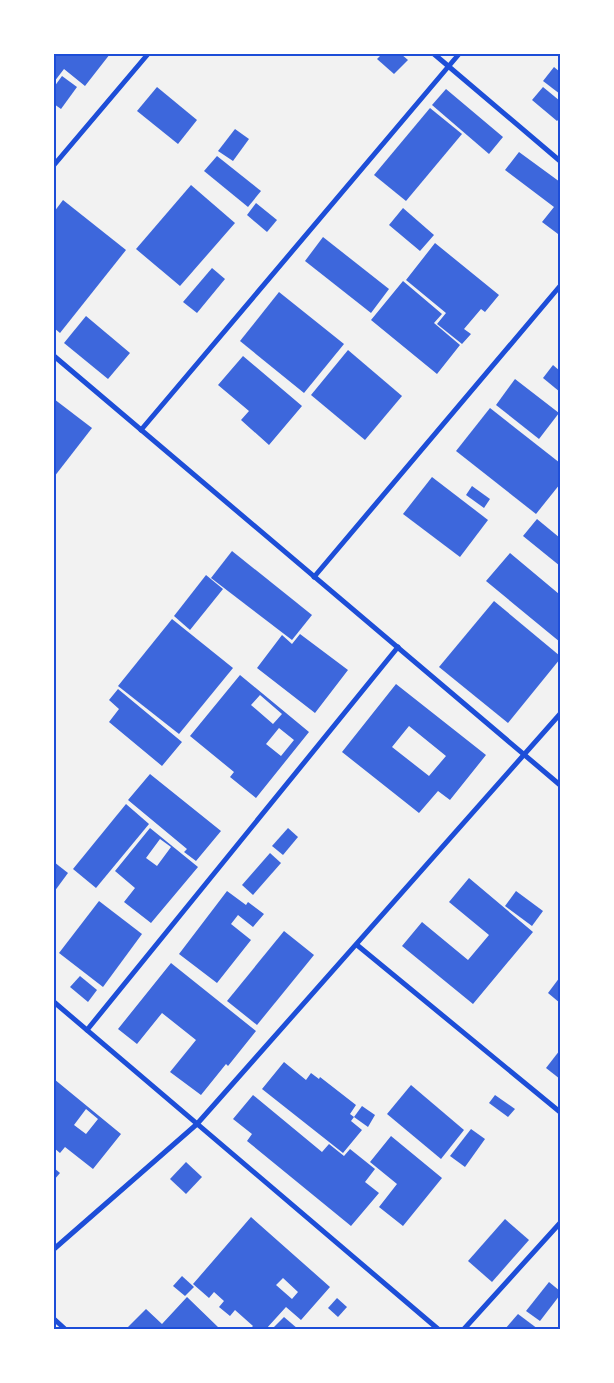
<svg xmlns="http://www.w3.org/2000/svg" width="614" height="1383" font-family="Quicksand,sans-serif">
  <rect width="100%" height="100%" fill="#f2f2f2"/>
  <g fill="#3d67dc" fill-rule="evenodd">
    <path d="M54,54H110L85,86L64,69L54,82Z"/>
    <path d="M382,54H401L408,60L394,74L377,59Z"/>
    <path d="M554,67L560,72V94L543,81Z"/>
    <path d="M62,76L77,87L61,109L54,104V87Z"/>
    <path d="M157,87L197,120L178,144L137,111Z"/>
    <path d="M543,87L560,101V118L557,121L532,100Z"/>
    <path d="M446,89L503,137L489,154L432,105Z"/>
    <path d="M430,108L462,134L406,201L374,175Z"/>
    <path d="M235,129L249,139L233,161L218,151Z"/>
    <path d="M519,152L560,182V230L558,234L542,222L554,207L505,170Z"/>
    <path d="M217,156L261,191L248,207L204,171Z"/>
    <path d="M191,185L235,223L180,286L136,249Z"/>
    <path d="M63,200L126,250L60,333L54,328V212Z"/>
    <path d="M256,203L277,220L267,232L247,215Z"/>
    <path d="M403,208L434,235L420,251L389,225Z"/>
    <path d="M323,237L389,289L371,313L305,261Z"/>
    <path d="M435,243L499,295L485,312L481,309L464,329L471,334L462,344L437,324L446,313L406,280Z"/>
    <path d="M212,268L225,279L197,313L183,302Z"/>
    <path d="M403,281L442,314L434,323L460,345L437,374L371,320Z"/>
    <path d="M279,292L344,344L304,393L240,341Z"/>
    <path d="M86,316L130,353L108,379L64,343Z"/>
    <path d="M348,350L402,396L365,440L311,395Z"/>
    <path d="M243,356L302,406L269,445L241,420L249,411L218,385Z"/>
    <path d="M553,365L560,371V392L543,378Z"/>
    <path d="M515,379L559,413L539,439L496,405Z"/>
    <path d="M54,399L92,428L54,477Z"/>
    <path d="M490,408L560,463V484L536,514L456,451Z"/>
    <path d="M432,477L488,520L460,557L403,514Z"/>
    <path d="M472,486L490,499L484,508L466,495Z"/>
    <path d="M537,519L560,538V566L523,536Z"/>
    <path d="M232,551L312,615L292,640L211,578Z"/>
    <path d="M510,553L559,594L560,592V642L486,581Z"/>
    <path d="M206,575L223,589L190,630L174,616Z"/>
    <path d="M494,601L560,656V659L508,723L439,667Z"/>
    <path d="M172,619L233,668L179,734L118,686Z"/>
    <path d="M300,634L348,670L315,713L257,668L282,635L292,644Z"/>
    <path d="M240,675L309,732L256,798L230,777L234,772L190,736ZM260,695L282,714L273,724L251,705ZM279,728L294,740L281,756L266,744Z"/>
    <path d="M396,684L486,755L450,800L438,791L419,813L342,752ZM409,726L446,756L429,776L392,747Z"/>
    <path d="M118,689L182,742L162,766L109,722L119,709L109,700Z"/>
    <path d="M150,774L221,831L196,861L184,852L187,849L128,800Z"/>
    <path d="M126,804L149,824L96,888L73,869Z"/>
    <path d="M150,828L198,867L151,923L124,902L135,888L115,871ZM160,839L171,847L157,866L146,858Z"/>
    <path d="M288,828L298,837L283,855L272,846Z"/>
    <path d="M270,853L281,863L253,895L242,885Z"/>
    <path d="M54,862L68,873L54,892Z"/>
    <path d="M469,878L533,932L473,1004L402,946L422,922L468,960L489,935L449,902Z"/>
    <path d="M227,891L246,905L248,902L264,914L253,927L238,915L231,924L251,940L217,983L179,954Z"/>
    <path d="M516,891L543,911L532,926L505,906Z"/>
    <path d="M99,901L142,934L103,987L59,953Z"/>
    <path d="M284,931L314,955L257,1025L227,1001Z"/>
    <path d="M171,963L256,1031L228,1066L226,1064L201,1095L170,1072L196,1040L162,1013L137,1044L118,1029Z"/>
    <path d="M80,976L97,990L88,1002L70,987Z"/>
    <path d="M560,977V1003L548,993Z"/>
    <path d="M560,1050V1079L546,1068Z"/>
    <path d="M284,1062L306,1080L311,1073L319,1079L320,1077L356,1105L350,1114L354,1117L351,1121L362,1130L343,1153L262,1089Z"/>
    <path d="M54,1079L121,1134L93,1169L65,1147L60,1153L54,1148ZM86,1109L98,1119L86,1134L74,1125Z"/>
    <path d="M411,1085L464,1130L441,1159L387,1114Z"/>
    <path d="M253,1095L322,1152L329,1144L344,1156L350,1149L375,1169L365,1182L379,1193L351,1226L247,1141L252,1134L233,1119Z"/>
    <path d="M495,1095L515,1109L508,1117L489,1103Z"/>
    <path d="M362,1106L375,1115L368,1127L354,1117Z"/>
    <path d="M471,1129L485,1139L465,1167L450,1156Z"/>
    <path d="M391,1136L442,1178L403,1226L379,1207L397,1184L370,1162Z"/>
    <path d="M186,1162L202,1177L186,1194L170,1179Z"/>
    <path d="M54,1168L60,1173L54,1180Z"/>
    <path d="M251,1217L330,1287L301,1320L286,1307L266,1329H250L253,1326L235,1310L230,1316L219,1307L224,1301L214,1292L209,1298L193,1284ZM283,1278L298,1292L292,1299L276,1285Z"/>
    <path d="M505,1219L529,1240L492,1282L468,1261Z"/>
    <path d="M182,1276L194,1287L185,1296L173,1286Z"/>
    <path d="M549,1282L560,1291V1295L540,1321L526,1311Z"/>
    <path d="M187,1297L218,1327L216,1329H126L146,1309L162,1324Z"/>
    <path d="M337,1298L347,1307L338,1317L328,1308Z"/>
    <path d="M518,1314L538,1329H505Z"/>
    <path d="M284,1317L298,1329H272Z"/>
  </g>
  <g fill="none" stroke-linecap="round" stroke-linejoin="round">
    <g stroke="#1d4ed8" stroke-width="5">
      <path d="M434,54L560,161"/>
      <path d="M54,165L148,54"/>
      <path d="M54,356L560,785"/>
      <path d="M141,430L459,54"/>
      <path d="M314,577L560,286"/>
      <path d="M357,945L560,1112"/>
      <path d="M54,1002L438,1329"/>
      <path d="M87,1030L398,647"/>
      <path d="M54,1249L197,1124L560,714"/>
      <path d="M54,1319L65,1329"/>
      <path d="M464,1329L560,1223"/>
    </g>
  </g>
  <rect width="614" height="1383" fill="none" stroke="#ffffff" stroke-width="110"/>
  <rect x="55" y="55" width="504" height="1273" fill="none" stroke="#1d4ed8" stroke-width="2"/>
</svg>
